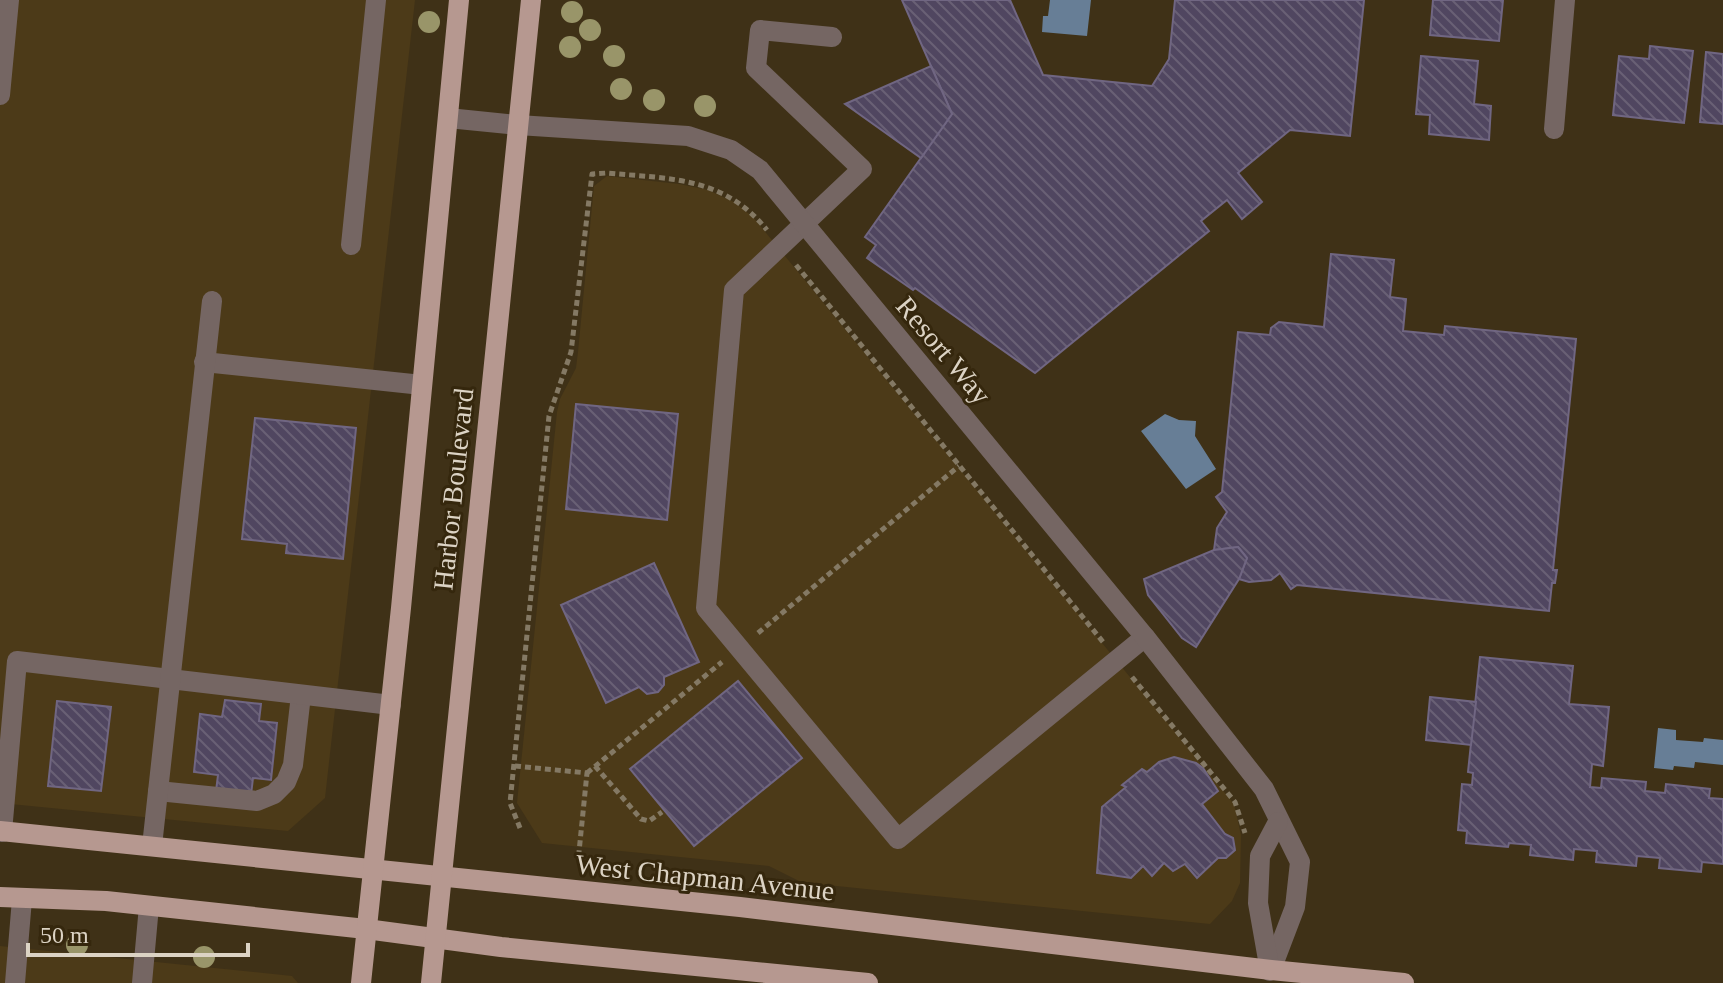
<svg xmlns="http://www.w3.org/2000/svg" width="1723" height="983" font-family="'Times New Roman',serif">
  <defs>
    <pattern id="building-back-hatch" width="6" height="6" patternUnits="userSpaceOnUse" patternTransform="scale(2)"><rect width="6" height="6" fill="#504660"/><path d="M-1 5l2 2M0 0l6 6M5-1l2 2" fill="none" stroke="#696075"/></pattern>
  </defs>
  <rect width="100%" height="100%" fill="#3f3117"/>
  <g fill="#4c3a18">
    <path d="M0,0H415L325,798L288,831L0,803Z"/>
    <path d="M607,176L679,184L708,190L734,202L753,217L1234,804L1241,835L1240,883L1232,901L1210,924L817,884L799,881L769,866L542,843L517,803L557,412L560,399L576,368L578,352L594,186Z"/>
    <path d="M0,946L292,976L298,983H0Z"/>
  </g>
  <g fill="#677e96">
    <path d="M1050,0H1091L1087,36L1042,32L1043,16H1048Z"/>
    <path d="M1165,414L1179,420L1196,421L1195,436L1216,469L1186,489L1141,431Z"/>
    <path d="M1658,728L1676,730V740L1703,742L1704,738L1723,740V765L1695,762L1694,768L1674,766L1673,770L1654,768Z"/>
  </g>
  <g fill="url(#building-back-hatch)" stroke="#706682" stroke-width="2">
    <path d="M902,0H1010L1043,75L1152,86L1169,59L1175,0H1364L1350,136L1290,130L1238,173L1262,202L1242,219L1227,200L1201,221L1209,231L1035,373L915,288L913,290L867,258L876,245L865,237L952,114Z"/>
    <path d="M1433,0H1503L1499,41L1430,35Z"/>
    <path d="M1650,46L1693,51L1684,123L1613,115L1619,56L1649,59Z"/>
    <path d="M1706,52L1723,54V124L1700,122Z"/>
    <path d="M1421,56L1478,61L1474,104L1491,106L1489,140L1429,134L1430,115L1416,114Z"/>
    <path d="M931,66L952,114L921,158L845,104Z"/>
    <path d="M1331,254L1394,260L1390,297L1406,299L1403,331L1444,335L1445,326L1576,339L1553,570H1557L1555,583H1552L1549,611L1297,585L1291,589L1280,573L1271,580L1249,582L1239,579L1247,558L1238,547L1214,550L1217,528L1227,512L1216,497L1222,492L1238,332L1270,335L1271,328L1279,322L1324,327Z"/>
    <path d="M576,404L678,414L667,520L566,509Z"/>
    <path d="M255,418L356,428L343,559L286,553L287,544L242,539Z"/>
    <path d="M1238,547L1247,558L1239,579L1196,647L1182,638L1148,595L1144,579L1214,550Z"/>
    <path d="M654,563L699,662L664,677V685L658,692L647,694L639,687L606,703L561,605Z"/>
    <path d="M1480,657L1573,666L1569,704L1609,707L1603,766L1592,764L1590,787L1601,788L1602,778L1646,782L1645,791L1665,793L1666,784L1710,789L1709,798L1723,799V864L1702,862L1701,872L1659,868L1660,858L1637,856L1636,866L1596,862L1597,851L1574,849L1573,860L1530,855L1531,845L1509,843L1508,847L1466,843L1467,831L1458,830L1462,784L1472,785L1473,773L1468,772Z"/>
    <path d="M738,681L802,758L694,846L630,769Z"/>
    <path d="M1430,697L1476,702L1471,745L1426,740Z"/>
    <path d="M225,700L261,704L259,721L277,723L271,780L253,778L251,795L216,791L218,775L194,772L200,714L222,717Z"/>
    <path d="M57,701L111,707L101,791L48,786Z"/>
    <path d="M1174,757L1196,763L1203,768L1218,791L1202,804L1225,834L1233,838L1235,850L1226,858H1218L1197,878L1185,864L1173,871L1164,863L1152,876L1143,866L1131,878L1097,873L1102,807L1126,787L1122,785L1142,769L1147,772L1159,762Z"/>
  </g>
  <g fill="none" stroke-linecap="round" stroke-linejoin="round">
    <g stroke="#847964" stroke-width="5" stroke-dasharray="6 4" stroke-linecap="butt">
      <path d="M796,265L1103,642"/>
      <path d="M758,633L959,466"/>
      <path d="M1132,677L1235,802L1245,833"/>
      <path d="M515,766L587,773L579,852"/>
      <path d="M595,766L641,819L649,821L662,812"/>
      <path d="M587,773L722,662"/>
      <path d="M520,828L510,803L549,416L571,352L592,174L607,173C670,179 723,176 767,230"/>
    </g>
    <g stroke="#756663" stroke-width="20">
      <path d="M832,37L760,30L756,68L862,169L734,290L706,608L898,839L1145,637"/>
      <path d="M0,95L9,0"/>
      <path d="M448,118L518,125L688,136L731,150L760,170L1145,637L1264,789L1300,862L1295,907L1271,970"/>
      <path d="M1554,129L1565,0"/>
      <path d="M351,245L376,0"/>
      <path d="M204,362L422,385"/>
      <path d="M158,791L257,801L274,794L286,782L293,765L301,695"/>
      <path d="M2,832L17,661L391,705"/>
      <path d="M152,846L212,301"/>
      <path d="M1270,971L1258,903L1260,856L1278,822"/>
      <path d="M15,983L22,899"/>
      <path d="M142,983L149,906"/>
    </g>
    <g stroke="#b69890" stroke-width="20">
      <path d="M0,831L740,907L1271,970L1404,983"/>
      <path d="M0,897L106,901L366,929L501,947L868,983"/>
      <path d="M361,983L401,608L459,0"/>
      <path d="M431,983L531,0"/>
    </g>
  </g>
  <g fill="#999569">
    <circle cx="572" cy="12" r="11"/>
    <circle cx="429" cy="22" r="11"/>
    <circle cx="590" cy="30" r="11"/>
    <circle cx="570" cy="47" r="11"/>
    <circle cx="614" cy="56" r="11"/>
    <circle cx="621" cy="89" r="11"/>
    <circle cx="654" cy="100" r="11"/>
    <circle cx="705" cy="106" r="11"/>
    <circle cx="77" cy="945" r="11"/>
    <circle cx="204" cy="957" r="11"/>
  </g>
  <g text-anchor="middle" stroke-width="6" stroke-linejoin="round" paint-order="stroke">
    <g font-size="28" fill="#dcd3c4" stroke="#35270d">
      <text transform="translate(944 350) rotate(50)" y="10">Resort Way</text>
      <text transform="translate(453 489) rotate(-84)" y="10">Harbor Boulevard</text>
      <text transform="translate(705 877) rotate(6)" y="10">West Chapman Avenue</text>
    </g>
  </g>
  <path d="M28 943v12h220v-12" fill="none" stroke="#dcd3c4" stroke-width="4"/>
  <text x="40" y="943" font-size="24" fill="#dcd3c4" stroke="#35270d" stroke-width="6" paint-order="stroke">50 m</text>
</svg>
